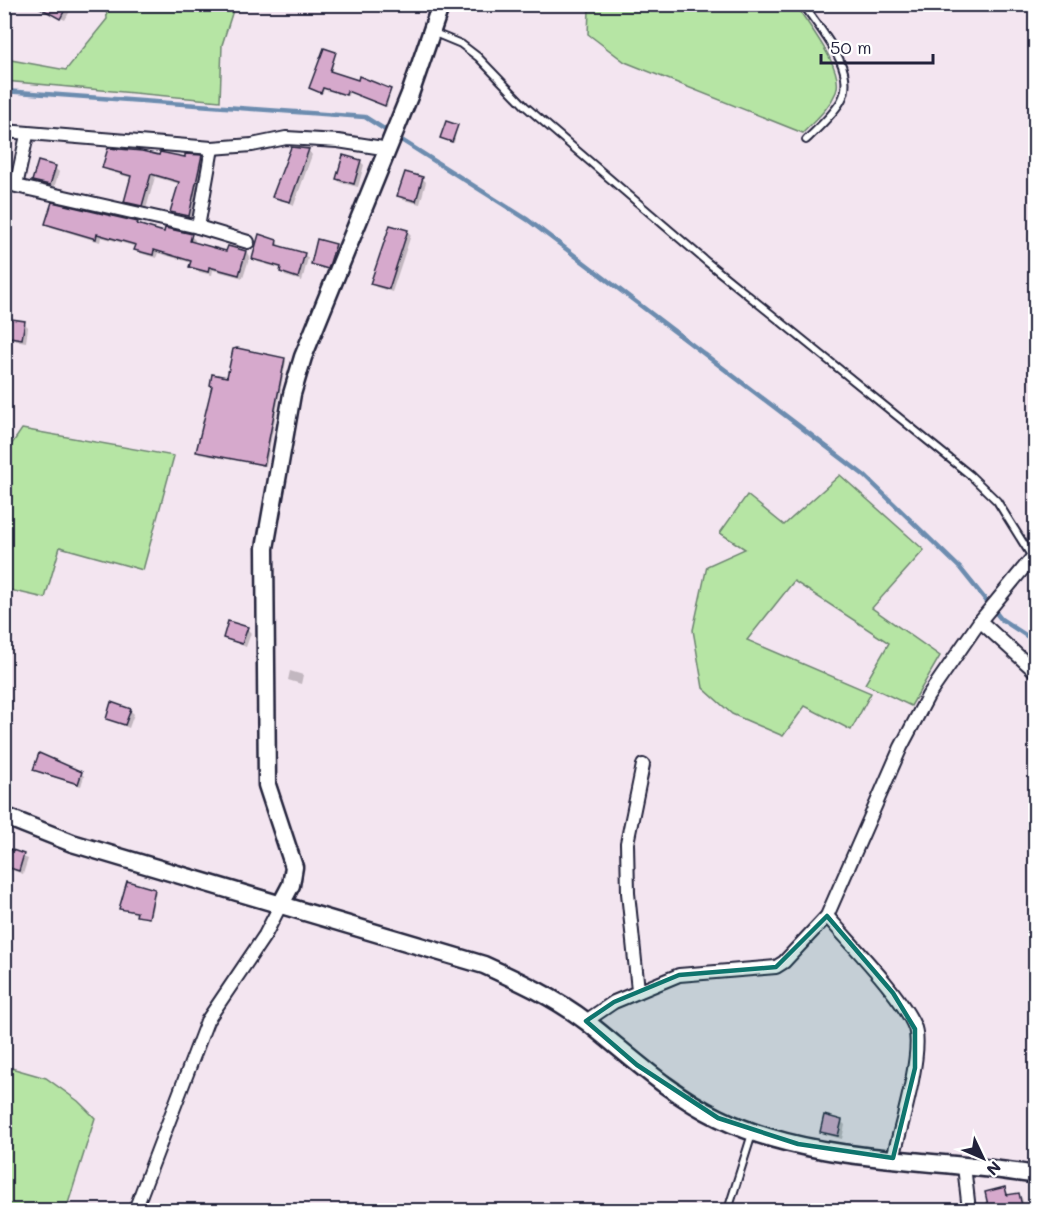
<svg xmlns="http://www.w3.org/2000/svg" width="1040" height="1215" font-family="Mali,sans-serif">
  <rect width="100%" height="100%" fill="#f3e5f0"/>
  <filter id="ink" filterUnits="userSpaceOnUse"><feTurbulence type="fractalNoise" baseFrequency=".0167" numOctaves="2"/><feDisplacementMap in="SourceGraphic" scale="12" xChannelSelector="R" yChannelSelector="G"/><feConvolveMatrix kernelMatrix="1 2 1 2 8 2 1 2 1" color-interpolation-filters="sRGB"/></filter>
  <g filter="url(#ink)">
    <g fill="#b6e5a4" stroke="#6c8470" stroke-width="1.5">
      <path d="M235,4L222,45L220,101L5,81V59L66,70L107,19L106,5Z"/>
      <path d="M583,4L796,5C808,25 845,69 836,92C829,109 815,120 803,133L625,62L588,34L589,10L582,7Z"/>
      <path d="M22,429L174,456L143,570L60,547L45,598L5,589V454Z"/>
      <path d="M840,475L924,550L872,608L940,656L911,706L865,684L889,643L794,581L747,640L871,693L851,730L805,706L783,736L732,714L703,688L693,630L707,566L745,549L720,533L747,495L784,525Z"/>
      <path d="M4,1066L46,1078L78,1101L95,1118L66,1210H5Z"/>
    </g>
    <g fill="#0003">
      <path d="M42,4H74L65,20L43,10Z"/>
      <path d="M336,53L331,73L390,90L387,107L349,92L348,96L324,88L323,93L310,88Z"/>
      <path d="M457,127L454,143L441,138Z"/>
      <path d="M292,148L309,151L312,155L294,205L274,196Z"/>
      <path d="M187,156L202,157L206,161L192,220L176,216L172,212L180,184L155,177L146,209L129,205L125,201L132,178L108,171L104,167L160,157L186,159Z"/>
      <path d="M360,161L364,165L358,187L341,183L337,179Z"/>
      <path d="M55,168L59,172L54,188L37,185L34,181Z"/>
      <path d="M422,178L426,182L420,204L403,200L399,196Z"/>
      <path d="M47,223H137L165,234L191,236L195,240L194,243L228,253L246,252L250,256L243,278L213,270L212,275L195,271L191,267L192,263L158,253L156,258L140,253L137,247L101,237L100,242L51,227Z"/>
      <path d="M407,231L411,235L392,292L376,287L372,283Z"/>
      <path d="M277,241L280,248L304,254L308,258L302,281L285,276L282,269L258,262L254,259Z"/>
      <path d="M335,246L339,250L332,272L312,263Z"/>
      <path d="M24,323L28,327L26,342L8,339L4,336Z"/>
      <path d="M284,359L286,361L266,466L199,454L197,452Z"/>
      <path d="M247,629L251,633L246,647L225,638Z"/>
      <path d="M290,671L303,675L301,684L288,680Z"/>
      <path d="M130,710L134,714L129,728L108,719Z"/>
      <path d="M40,755L81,773L84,776L81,786L38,772L35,769Z"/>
      <path d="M6,850L28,859L23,874L4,867Z"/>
      <path d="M140,888L156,892L150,919L120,908Z"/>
      <path d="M841,1121L845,1125L842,1139L826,1135L822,1131Z"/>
      <path d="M1005,1189L1010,1196L1018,1194L1022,1198L1025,1210H991L987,1193Z"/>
    </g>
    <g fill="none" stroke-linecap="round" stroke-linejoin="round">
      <path stroke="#6c8caf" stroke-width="4.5" d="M4,91L365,117L528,220L865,476L960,568L1001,619L1036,642"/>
    </g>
    <g fill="#d6a9cc" stroke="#22223b" stroke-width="1.5">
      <path d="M33,4H68L60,19Z"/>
      <path d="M324,48L336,52L330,71L358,80L359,76L391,89L385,106L347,91L346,95L323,88L321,93L309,88Z"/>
      <path d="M446,121L458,125L452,142L440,138Z"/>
      <path d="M291,147L309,149L290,202L272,197Z"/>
      <path d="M108,148L142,151L159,155L160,152L185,157V154L202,155L189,216L170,212L179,182L151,174L142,206L124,202L131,176L102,168Z"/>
      <path d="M343,155L361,160L354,184L336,179Z"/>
      <path d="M38,161L56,166L50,185L32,181Z"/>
      <path d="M405,172L423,177L416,201L397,196Z"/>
      <path d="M52,202L138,222L137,224L164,232L165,228L188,233L192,234L190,241L226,251L228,246L246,251L239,275L209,267L208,272L189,267L191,261L154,250L153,255L134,250L136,245L97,234L96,239L45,224Z"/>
      <path d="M390,225L408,230L389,289L370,284Z"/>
      <path d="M259,234L277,240L276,245L305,253L298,278L280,272L281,267L252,259Z"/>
      <path d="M317,239L336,244L328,269L311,264Z"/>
      <path d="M4,318L25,321L22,339L4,336Z"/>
      <path d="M237,348L285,358L264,465L196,452L212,386L210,385L212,374L227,377L233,349Z"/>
      <path d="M228,621L248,627L242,644L223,638Z"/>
      <path d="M111,702L131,709L125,725L106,719Z"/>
      <path d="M39,753L82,772L78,784L33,770Z"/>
      <path d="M4,847L24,854L19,871L4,866Z"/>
      <path d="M127,881L155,889L149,918L136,916L137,912L119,909Z"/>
      <path d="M824,1115L842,1120L838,1136L820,1132Z"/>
      <path d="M1005,1187L1007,1195L1019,1193L1023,1210H989L985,1192Z"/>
    </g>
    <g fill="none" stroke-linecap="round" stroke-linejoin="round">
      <g stroke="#22223b" stroke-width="10">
        <g id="lane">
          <path d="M803,4C819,29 859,70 841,101C832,116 818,128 806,140"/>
          <path d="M432,32L461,44L478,57L525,106L707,262L970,475L997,501L1032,557"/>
          <path d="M728,1210L752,1134"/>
        </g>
      </g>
      <g stroke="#22223b" stroke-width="16">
        <g id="street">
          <path d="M4,131L212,148L252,145L286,138L338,141L389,149"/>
          <path d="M27,135L16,186L198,227L248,242"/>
          <path d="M198,227L212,148"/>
          <path d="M980,621L1036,672"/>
          <path d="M827,916C850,943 904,998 915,1028C923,1054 900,1130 893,1158"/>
          <path d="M638,990L628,893L627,843L643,765"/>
          <path d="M586,1021L614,1002L679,975L776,967L784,962L827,916L901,747L928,696L980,621L1036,553"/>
          <path d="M964,1166L969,1210"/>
          <path d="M135,1210L207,1021L265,935L281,904"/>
        </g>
      </g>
      <g stroke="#22223b" stroke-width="21">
        <g id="secondary">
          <path d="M4,816L72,843L484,965C519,981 556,998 587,1022C630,1056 669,1094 719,1118C815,1165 932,1157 1036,1175"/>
          <path d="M281,904L291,885L294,867L267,785L265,548L292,394L303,357L410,94L441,4"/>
        </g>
      </g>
      <use href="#lane" stroke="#fff" stroke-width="6"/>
      <use href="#street" stroke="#fff" stroke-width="12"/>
      <use href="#secondary" stroke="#fff" stroke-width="16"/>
    </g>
  </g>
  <path fill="#0f766e" fill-opacity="0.2" stroke="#0f766e" stroke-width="4.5" stroke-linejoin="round" d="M827,916L893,993L915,1029V1068L893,1158L798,1144L718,1118L637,1065L586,1021L614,1002L679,975L776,967Z"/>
  <rect width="1040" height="1215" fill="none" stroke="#fff" stroke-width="24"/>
  <rect x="12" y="12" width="1016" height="1191" fill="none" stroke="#22223b" stroke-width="2" filter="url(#ink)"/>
  <g transform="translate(983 1158) rotate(134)" stroke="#ffffff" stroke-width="4.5" paint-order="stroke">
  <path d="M0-4.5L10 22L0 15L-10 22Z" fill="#22223b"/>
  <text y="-9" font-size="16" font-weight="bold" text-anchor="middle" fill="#22223b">N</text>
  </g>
  <path d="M821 54v9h112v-9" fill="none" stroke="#22223b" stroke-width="3"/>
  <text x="830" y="54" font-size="18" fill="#22223b" stroke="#ffffff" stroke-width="4.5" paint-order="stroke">50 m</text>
</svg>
